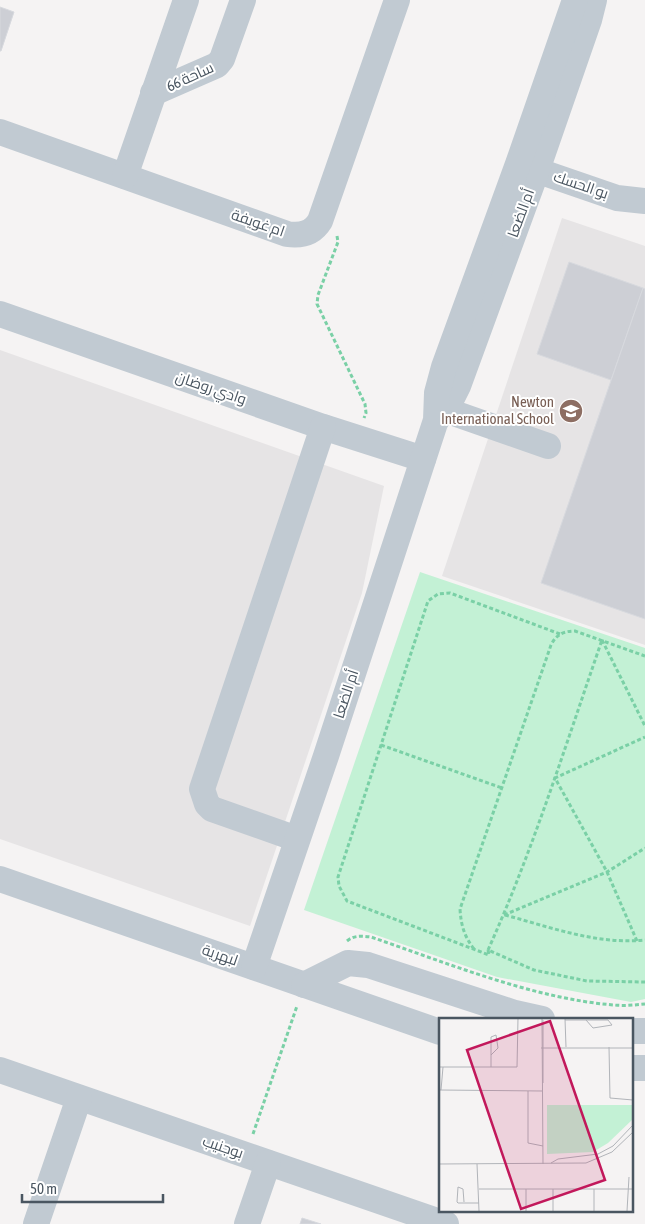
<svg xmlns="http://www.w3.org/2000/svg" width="645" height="1224" font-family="'Asap Condensed',Cairo,sans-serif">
  <rect width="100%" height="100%" fill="#f5f3f3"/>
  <g fill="#e6e4e5">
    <path d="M562,218L645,246V645L442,576Z"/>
    <path d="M0,350L384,486L362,593L250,926L0,839Z"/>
  </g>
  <path fill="#c3f1d5" d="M420,572L645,648V999L631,1002L497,977L304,910Z"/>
  <g fill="#cdcfd5" stroke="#d7d9de">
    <path d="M0,7L14,12L1,51H0Z"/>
    <path d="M569,262L643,288L611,380L537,354Z"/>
    <path d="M643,288L645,289V619L541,583Z"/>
    <path d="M302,1218L321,1224H300Z"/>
  </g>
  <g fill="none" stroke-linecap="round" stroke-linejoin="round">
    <g stroke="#7ad0a6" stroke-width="3" stroke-dasharray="4 2.5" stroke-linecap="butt">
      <path d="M337,236L338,242L318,295L317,304L365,404L366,413L364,418"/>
      <path d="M560,634L450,593L438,594L428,601L338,877L339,886L347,901L489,955L488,950L534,970L587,981L645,982"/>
      <path d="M602,640L645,726"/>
      <path d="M381,745L502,788"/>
      <path d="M504,915L607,872L645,848"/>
      <path d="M505,915C550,927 597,945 645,940"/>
      <path d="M347,941C354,935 362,936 371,937C447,963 535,999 614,1005C624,1006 635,1005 645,1004"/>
      <path d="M637,941L607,872L555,778L645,737"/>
      <path d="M474,949C464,936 461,925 460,909L551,645C556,635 563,631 575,631L645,656"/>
      <path d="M488,950C533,850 566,744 602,640"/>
      <path d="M253,1134L297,1006"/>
    </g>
    <g stroke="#c1cad2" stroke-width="26">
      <path d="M153,93L217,65L222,59L243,0"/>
      <path d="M0,132L287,234C301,236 312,234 320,221L397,0"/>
      <path d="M521,165L617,198L645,201"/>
      <path d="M125,176L186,0"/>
      <path d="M0,314L323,427L423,459"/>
      <path d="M445,410L548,446"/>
      <path d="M438,418L452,398L458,386L537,170L589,20L594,0"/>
      <path d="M297,839L212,809L207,804L202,789L323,427"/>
      <path d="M0,879L440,1032"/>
      <path d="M254,967L326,756L436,420L437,393L444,367L518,164L575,0"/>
      <path d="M304,985L348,963L368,965L515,1013L542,1019"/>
      <path d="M631,1031H645"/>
      <path d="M631,1068H645"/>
      <path d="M0,1070L446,1224"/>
      <path d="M36,1224L79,1098"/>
      <path d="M247,1224L268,1163"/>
    </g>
  </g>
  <defs>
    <g id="school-disc" transform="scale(1.25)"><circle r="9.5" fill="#8d6e63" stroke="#fff"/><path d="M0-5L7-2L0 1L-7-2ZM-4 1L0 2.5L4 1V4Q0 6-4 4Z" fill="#fff"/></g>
  </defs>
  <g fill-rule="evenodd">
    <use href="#school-disc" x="571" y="411"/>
  </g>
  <g text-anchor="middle" stroke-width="4" stroke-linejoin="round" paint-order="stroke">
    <g font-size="15" fill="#4a5661" stroke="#fff">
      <text transform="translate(190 77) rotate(-25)" y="5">ساحة 66</text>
      <text transform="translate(581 185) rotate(19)" y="5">بو الحسك</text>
      <text transform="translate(521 213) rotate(-70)" y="5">أم الضعا</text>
      <text transform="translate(258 223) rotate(19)" y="5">ام غويفة</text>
      <text transform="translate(211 388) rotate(19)" y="5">وادي روضان</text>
      <text transform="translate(346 694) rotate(-72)" y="5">أم الضعا</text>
      <text transform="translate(220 955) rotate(19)" y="5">لبهرية</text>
      <text transform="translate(223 1147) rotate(19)" y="5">بوجنيب</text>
    </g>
    <g font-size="15" fill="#785e54" stroke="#fff" text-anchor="end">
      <text x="554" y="407">Newton<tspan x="554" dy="17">International School</tspan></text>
    </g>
  </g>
  <g transform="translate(439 1018)">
    <rect width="194" height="194" fill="#f5f3f3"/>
    <path d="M108,87H194V101L169,125L154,134L108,136Z" fill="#c3f1d5"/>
    <path fill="none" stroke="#b1b4b9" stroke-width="1" d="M103,0L104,146M126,1L127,29M126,2H169L173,7L154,10L147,2M170,29L171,80L194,82M102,30H194M0,49H78L79,0M52,49V19L57,17L59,30L52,37M104,65V2M0,72L103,73M2,72L4,49M89,73V125L104,128M112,145L119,141L159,136L174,128L194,107M0,146L147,145L173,134L194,114M38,146L40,193M40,171H194M87,171V193M25,184L24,171L19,169L18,184L19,185H40M114,193V171M155,193V171M188,193L190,159"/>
    <path fill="#c2185b" fill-opacity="0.15" stroke="#c2185b" stroke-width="2.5" d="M111,3L166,162L82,191L28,32Z"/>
    <rect width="194" height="194" fill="none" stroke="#4a5661" stroke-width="2.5"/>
  </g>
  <path d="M22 1194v8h141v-8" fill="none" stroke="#4a5661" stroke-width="2.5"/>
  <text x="30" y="1194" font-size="15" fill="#4a5661" stroke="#ffffff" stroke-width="4" paint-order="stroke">50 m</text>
</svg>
